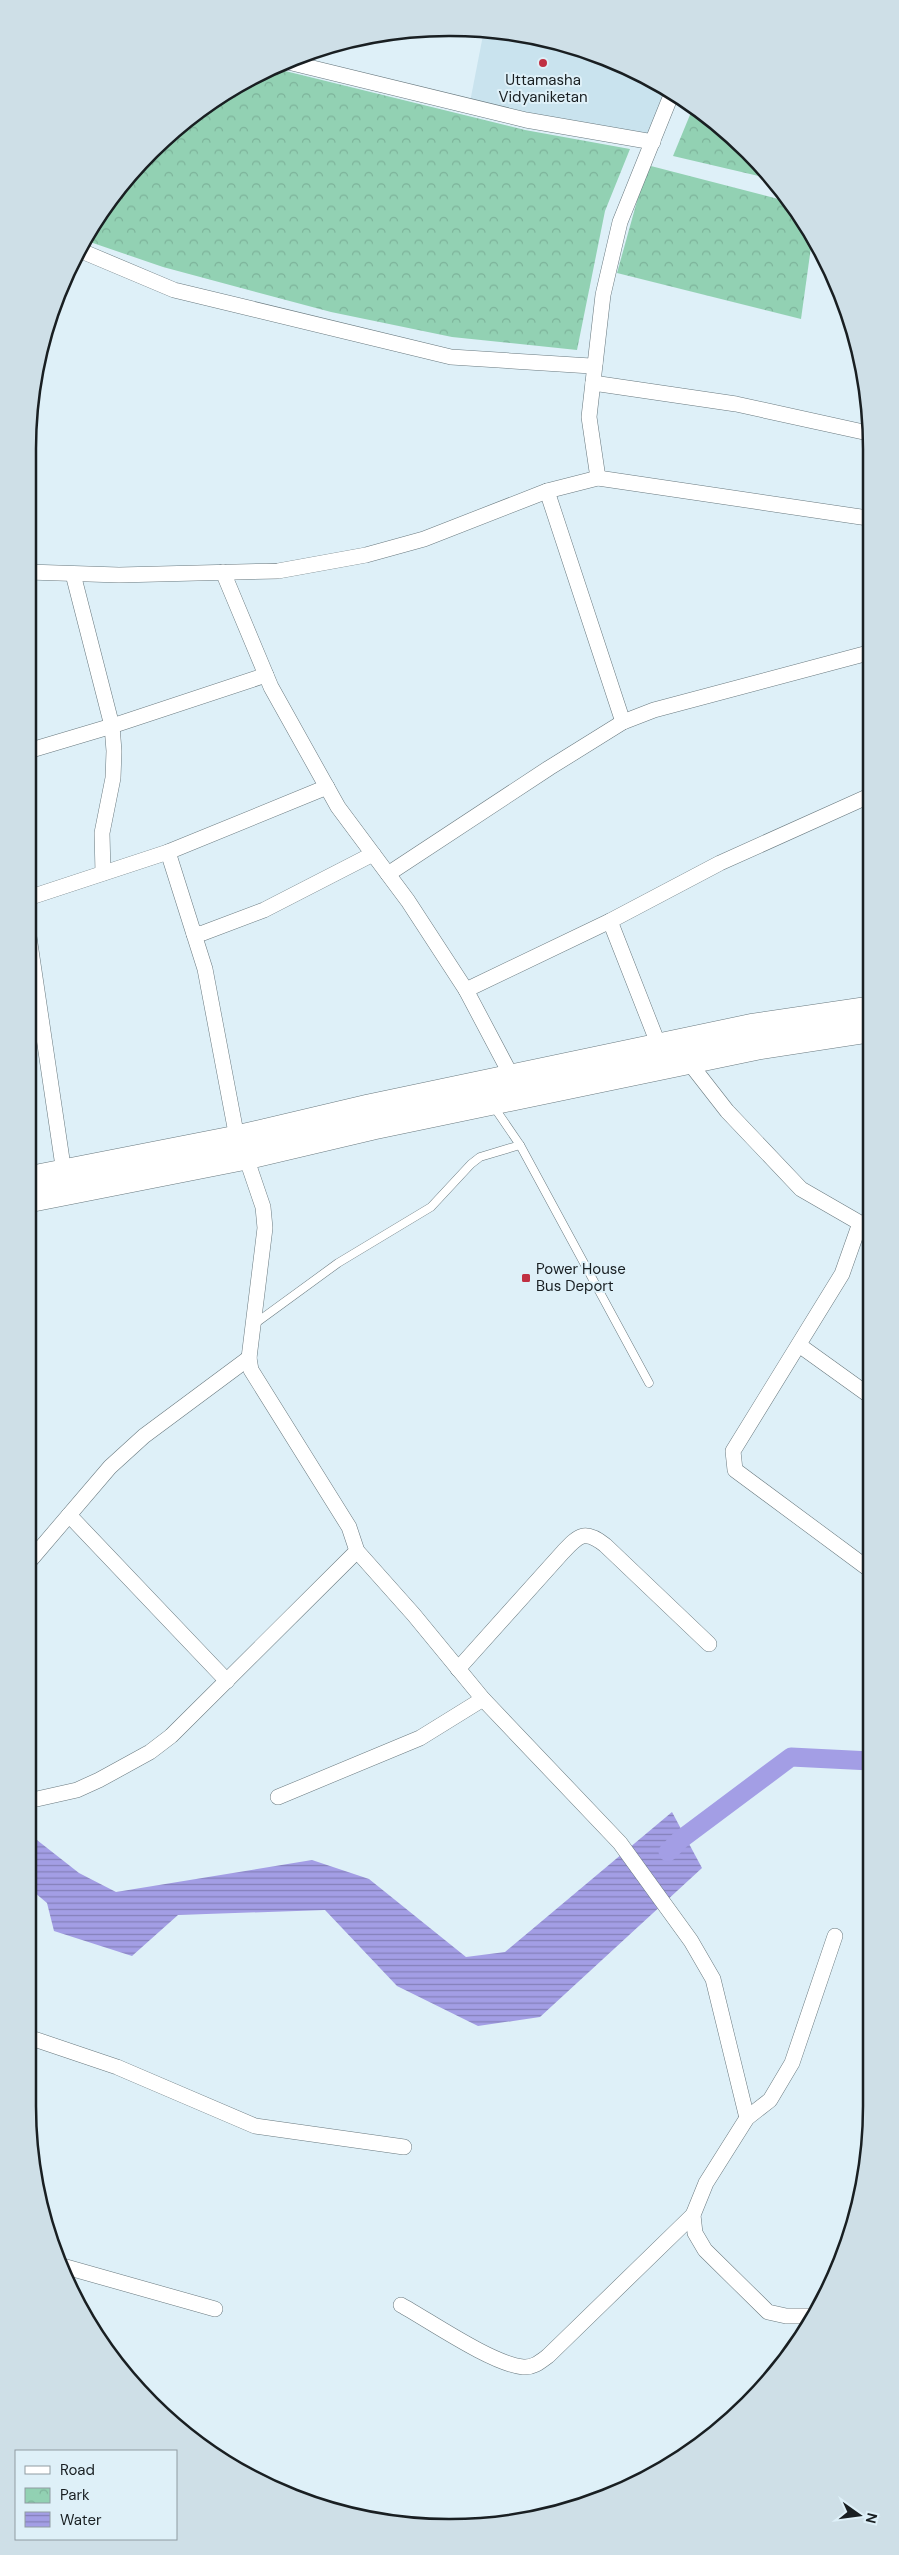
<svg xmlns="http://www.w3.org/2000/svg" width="899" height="2555" font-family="'DM Sans',sans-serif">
  <defs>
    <pattern id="park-crowns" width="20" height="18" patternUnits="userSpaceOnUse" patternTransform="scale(1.25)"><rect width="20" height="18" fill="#92d1b3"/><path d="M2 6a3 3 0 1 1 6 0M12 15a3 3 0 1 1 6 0" fill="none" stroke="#7db39a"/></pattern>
    <pattern id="water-rules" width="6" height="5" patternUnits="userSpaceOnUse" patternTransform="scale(1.25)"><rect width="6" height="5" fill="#a39ee5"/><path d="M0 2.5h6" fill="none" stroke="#8480b9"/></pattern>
  </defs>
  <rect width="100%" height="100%" fill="#def0f8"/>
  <path fill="#c9e3ee" d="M484,30L558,42L661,84L669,91L651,136L470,102Z"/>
  <g fill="url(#park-crowns)">
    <path d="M273,68L525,130L630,149L605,211L577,350L452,337L331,312L163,267L90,242C101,187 191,111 238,84C249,78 262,74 273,68Z"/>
    <path d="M692,110L767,171L772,179L673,156Z"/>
    <path d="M647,165L786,201L812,240L801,319L617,273Z"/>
  </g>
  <path fill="url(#water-rules)" d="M672,1812L702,1868L540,2017L478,2026L397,1986L325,1910L178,1915L132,1956L54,1931L47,1903L28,1887V1833L79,1873L116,1892L312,1860L369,1879L466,1957L505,1952Z"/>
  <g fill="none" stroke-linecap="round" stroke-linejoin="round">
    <path stroke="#a39ee5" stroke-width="19" d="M668,1852L680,1840L791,1757L871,1761"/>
    <g stroke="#69797f" stroke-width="9">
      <g id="service">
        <path d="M494,1107L520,1145L649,1383"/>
        <path d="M253,1325L338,1263L431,1207L471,1164L480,1157L520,1145"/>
      </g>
    </g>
    <g stroke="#69797f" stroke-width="16">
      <g id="minor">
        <path d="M288,62L526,120L653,142"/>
        <path d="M79,250L174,290L451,357L591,366L595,363"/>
        <path d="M593,383L736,404L868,433"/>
        <path d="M598,478L589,417L603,295L620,222L672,93"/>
        <path d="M547,491L623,722"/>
        <path d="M28,572L119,575L278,571L366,555L424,539L547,491L598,478L868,518"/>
        <path d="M223,572L271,687L338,807L408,901L466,990L512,1077"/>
        <path d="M73,574L112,726L114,751L113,778L102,833L103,873"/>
        <path d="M28,751L112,726L266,675"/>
        <path d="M168,852L205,969L237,1138"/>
        <path d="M388,874L549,768L623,722L654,710L868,653"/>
        <path d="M28,898L168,852L327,787"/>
        <path d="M610,921L659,1046"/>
        <path d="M28,930L64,1173"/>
        <path d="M194,934L203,933L264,910L373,854"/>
        <path d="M466,990L610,921L720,863L869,796"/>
        <path d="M688,1055V1061L727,1111L801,1189L860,1223L842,1274L733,1451L735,1470L870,1570"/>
        <path d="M246,1157L263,1207L265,1228L249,1358L251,1370L349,1527L357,1551L414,1615L483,1699L620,1843L691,1941L713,1979L747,2118"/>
        <path d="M799,1345L870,1396"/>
        <path d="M69,1515L227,1681"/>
        <path d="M28,1563L110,1467L144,1436L249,1358"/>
        <path d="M458,1669L563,1552C579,1535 585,1529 605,1545L709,1644"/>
        <path d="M278,1797L420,1738L483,1699"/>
        <path d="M28,1801L77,1790L99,1780L150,1752L171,1736L357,1551"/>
        <path d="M28,2037L117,2067L255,2126L404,2147"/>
        <path d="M59,2265L215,2309"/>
        <path d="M401,2305C430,2321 492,2364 523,2367C533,2368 540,2362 548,2356L693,2215"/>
        <path d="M811,2316H786L768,2312L705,2250L695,2233L693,2215L706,2183L747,2118L770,2100L792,2063L835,1936"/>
      </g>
    </g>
    <g stroke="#69797f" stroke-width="26">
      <g id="trunk">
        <path d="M28,1179L237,1138L369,1107L754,1026L869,1009"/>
        <path d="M28,1200L246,1157L373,1127L758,1047L869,1030"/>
      </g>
    </g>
    <use href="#service" stroke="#fff" stroke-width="8"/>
    <use href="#minor" stroke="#fff" stroke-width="15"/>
    <use href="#trunk" stroke="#fff" stroke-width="25"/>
  </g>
  <g fill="#c03042" stroke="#def0f8" stroke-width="2">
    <circle cx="543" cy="63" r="5"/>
    <rect x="521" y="1273" width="10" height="10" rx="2.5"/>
  </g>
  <g text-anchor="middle" stroke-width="4" stroke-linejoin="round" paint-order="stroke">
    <g font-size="15" fill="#191f22" stroke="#def0f8">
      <text x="543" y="85">Uttamasha<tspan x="543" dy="17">Vidyaniketan</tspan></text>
      <text x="536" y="1274" text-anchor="start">Power House<tspan x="536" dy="17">Bus Deport</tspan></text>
    </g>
  </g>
  <path d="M0 0H899V2555H0ZM449 36H450A413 413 0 0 1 863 449V2106A413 413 0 0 1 450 2519H449A413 413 0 0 1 36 2106V449A413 413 0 0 1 449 36Z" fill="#cedfe7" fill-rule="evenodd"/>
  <path fill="none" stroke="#191f22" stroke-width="2.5" d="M449 36H450A413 413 0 0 1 863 449V2106A413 413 0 0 1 450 2519H449A413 413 0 0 1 36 2106V449A413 413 0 0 1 449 36Z"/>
  <rect x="15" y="2450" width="162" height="90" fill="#def0f8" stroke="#8f9ca2"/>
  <rect x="25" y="2466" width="25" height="8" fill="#ffffff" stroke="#8f9ca2"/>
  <text x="60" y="2475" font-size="15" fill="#191f22">Road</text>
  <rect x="25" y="2488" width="25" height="15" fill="url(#park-crowns)" stroke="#8f9ca2"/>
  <text x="60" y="2500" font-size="15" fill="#191f22">Park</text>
  <rect x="25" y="2512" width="25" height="15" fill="url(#water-rules)" stroke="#8f9ca2"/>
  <text x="60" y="2525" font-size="15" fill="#191f22">Water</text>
  <g transform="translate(859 2515) rotate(104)" stroke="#def0f8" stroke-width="4" paint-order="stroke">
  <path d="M0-4L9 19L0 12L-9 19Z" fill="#191f22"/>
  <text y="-8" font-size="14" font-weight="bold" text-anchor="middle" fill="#191f22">N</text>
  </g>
</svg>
